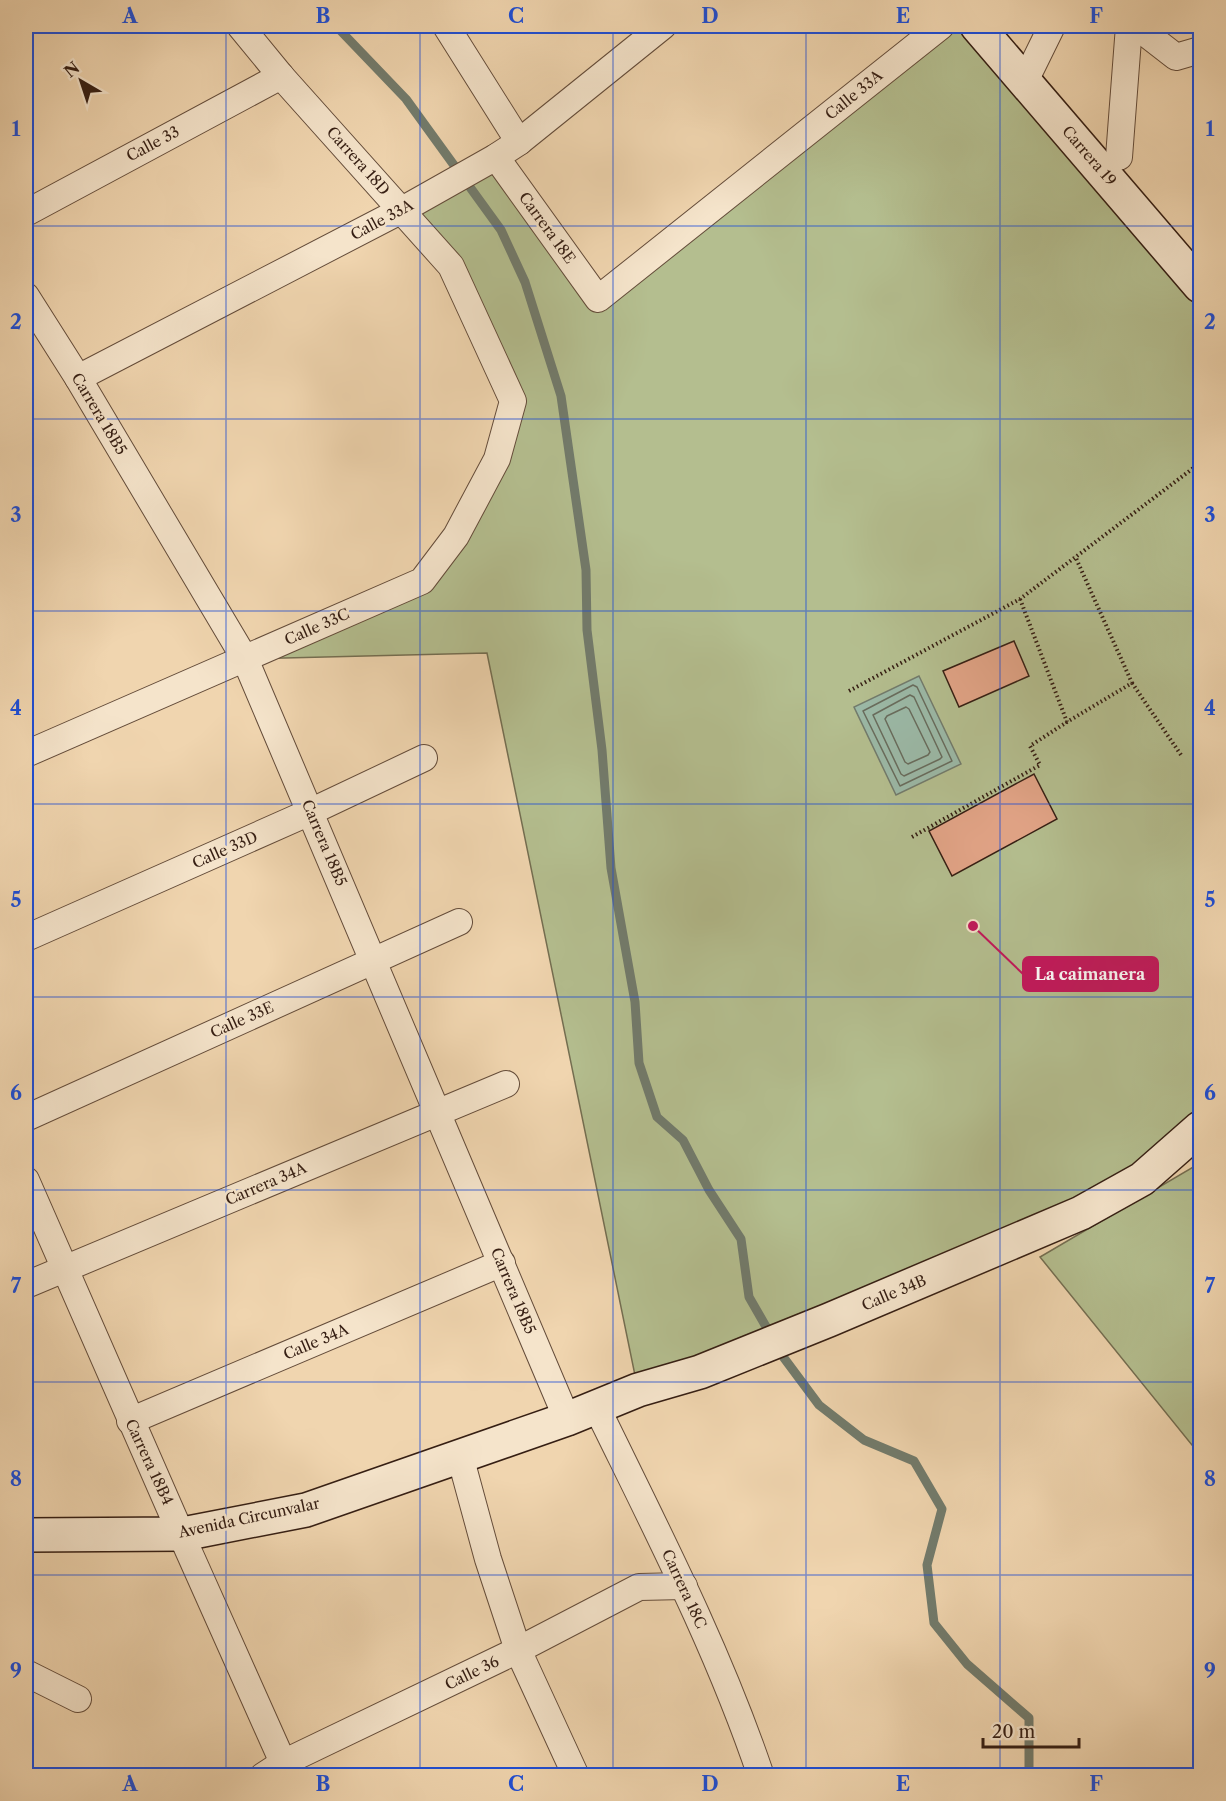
<svg xmlns="http://www.w3.org/2000/svg" width="1226" height="1801" font-family="'Libre Caslon Text',serif">
  <rect width="100%" height="100%" fill="#f0d5af"/>
  <filter id="stains"><feTurbulence type="fractalNoise" baseFrequency=".00333" numOctaves="4"/><feColorMatrix values="0 0 0 0 .2 0 0 0 0 .09 0 0 0 0 .02 0 0 0 .5 -.17"/></filter>
  <radialGradient id="worn" r=".72"><stop offset=".6" stop-color="#630" stop-opacity="0"/><stop offset="1" stop-color="#630" stop-opacity=".3"/></radialGradient>
  <g fill="#b4be8f" stroke="#746e51" stroke-width="1.5">
    <path d="M941,26H977L1200,286V1127L1142,1179L638,1390L487,653L245,659L422,581L513,401L451,266L402,210L496,157L599,298Z"/>
    <path d="M1200,1163V1455L1040,1257Z"/>
  </g>
  <path fill="#9bb9a7" stroke="#727b6c" stroke-width="1.5" d="M919,676L961,764L896,795L854,707Z"/>
  <g fill="none" stroke-linecap="round" stroke-linejoin="round">
    <g stroke="#686c5d" stroke-width="1.5">
      <path d="M913,685L917,687L952,761L900,786L863,711Z"/>
      <path d="M910,695L914,697L942,757L940,759L904,776L901,774L873,715Z"/>
      <path d="M906,707L909,709L930,752L928,755L908,764L905,762L885,719L887,716Z"/>
    </g>
    <path stroke="#727b6c" stroke-width="9" d="M336,26L406,99L501,230L525,282L561,396L586,570L587,630L602,750L611,868L635,1002L639,1063L657,1117L683,1140L709,1190L741,1239L749,1297L784,1358L819,1405L864,1440L914,1461L942,1509L927,1565L934,1623L967,1664L1029,1718V1776"/>
  </g>
  <g fill="#e2a487" stroke="#351e13" stroke-width="1.5">
    <path d="M1014,641L1029,676L959,707L943,671Z"/>
    <path d="M1034,774L1057,819L952,876L929,831Z"/>
  </g>
  <g fill="none" stroke-linecap="round" stroke-linejoin="round">
    <g stroke="#644c3a" stroke-width="28">
      <g id="minor">
        <path d="M446,26L519,142"/>
        <path d="M1136,26L1176,57L1200,50"/>
        <path d="M1025,81L1052,26"/>
        <path d="M496,157L598,299L941,26"/>
        <path d="M1119,157L1129,26"/>
        <path d="M26,213L281,76"/>
        <path d="M26,296L78,378L245,659L567,1419"/>
        <path d="M78,378L402,210L496,157L519,142L663,26"/>
        <path d="M26,754L422,581L456,536L497,459L513,401L451,266L281,76L240,26"/>
        <path d="M26,938L310,812L424,758"/>
        <path d="M26,1118L459,922"/>
        <path d="M26,1180C112,1379 200,1578 289,1776"/>
        <path d="M26,1285L506,1084"/>
        <path d="M596,1406C655,1527 718,1648 761,1776"/>
        <path d="M130,1421L502,1263"/>
        <path d="M460,1456L488,1559L518,1650L576,1776"/>
        <path d="M26,1673L78,1699"/>
        <path d="M263,1776L283,1763L518,1650L639,1587L684,1586"/>
      </g>
    </g>
    <g stroke="#351e13" stroke-width="36">
      <g id="secondary">
        <path d="M977,26L1200,286"/>
        <path d="M26,1535L183,1534L306,1510L567,1419L638,1390L700,1372L829,1320L1081,1213L1142,1179L1200,1128"/>
      </g>
    </g>
    <g stroke="#351e13" stroke-width="4" stroke-dasharray="1.5 3" stroke-linecap="butt">
      <path d="M1020,599L1067,722L1132,683L1075,556"/>
      <path d="M1132,683L1181,755"/>
      <path d="M849,691L1020,599L1200,463"/>
      <path d="M912,837L1040,765L1030,746L1067,722"/>
    </g>
    <use href="#minor" stroke="#f5e4cb" stroke-width="26"/>
    <use href="#secondary" stroke="#f5e4cb" stroke-width="33"/>
  </g>
  <path fill="none" stroke="#1d4ed8" stroke-width="1.5" stroke-opacity="0.55" d="M226,26V1776M420,26V1776M613,26V1776M806,26V1776M1000,26V1776M26,226H1200M26,419H1200M26,611H1200M26,804H1200M26,997H1200M26,1190H1200M26,1382H1200M26,1575H1200"/>
  <g text-anchor="middle" stroke-width="5" stroke-linejoin="round" paint-order="stroke">
    <g font-size="15" fill="#351e13" stroke="#f5e4cb">
      <text transform="translate(854 95) rotate(-39)" y="5">Calle 33A</text>
      <text transform="translate(153 144) rotate(-28)" y="5">Calle 33</text>
      <text transform="translate(1089 156) rotate(49)" y="5">Carrera 19</text>
      <text transform="translate(358 161) rotate(48)" y="5">Carrera 18D</text>
      <text transform="translate(382 220) rotate(-28)" y="5">Calle 33A</text>
      <text transform="translate(547 228) rotate(54)" y="5">Carrera 18E</text>
      <text transform="translate(99 414) rotate(59)" y="5">Carrera 18B5</text>
      <text transform="translate(317 627) rotate(-24)" y="5">Calle 33C</text>
      <text transform="translate(324 843) rotate(67)" y="5">Carrera 18B5</text>
      <text transform="translate(225 850) rotate(-24)" y="5">Calle 33D</text>
      <text transform="translate(242 1020) rotate(-24)" y="5">Calle 33E</text>
      <text transform="translate(266 1184) rotate(-23)" y="5">Carrera 34A</text>
      <text transform="translate(513 1291) rotate(67)" y="5">Carrera 18B5</text>
      <text transform="translate(894 1293) rotate(-23)" y="5">Calle 34B</text>
      <text transform="translate(316 1342) rotate(-23)" y="5">Calle 34A</text>
      <text transform="translate(149 1462) rotate(65)" y="5">Carrera 18B4</text>
      <text transform="translate(249 1518) rotate(-12)" y="5">Avenida Circunvalar</text>
      <text transform="translate(684 1589) rotate(65)" y="5">Carrera 18C</text>
      <text transform="translate(472 1673) rotate(-26)" y="5">Calle 36</text>
    </g>
  </g>
  <path fill="none" stroke="#c2185b" stroke-width="2" d="M973 926L1023 974"/>
  <circle fill="#c2185b" stroke="#f5e4cb" stroke-width="2" cx="973" cy="926" r="6"/>
  <rect fill="#c2185b" stroke="#c2185b" stroke-width="2" x="1023" y="957" width="135" height="34" rx="6"/>
  <g font-size="16" text-anchor="middle" font-weight="bold" fill="#fff">
    <text x="1090" y="980">La caimanera</text>
  </g>
  <rect width="1226" height="1801" fill="none" stroke="#f0d5af" stroke-width="66"/>
  <g transform="translate(81 81) rotate(321)" stroke="#f5e4cb" stroke-width="4.5" paint-order="stroke">
  <path d="M0-4.5L10 22L0 15L-10 22Z" fill="#351e13"/>
  <text y="-9" font-size="16" font-weight="bold" text-anchor="middle" fill="#351e13">N</text>
  </g>
  <path d="M983 1738v9h96v-9" fill="none" stroke="#351e13" stroke-width="3"/>
  <text x="992" y="1738" font-size="18" fill="#351e13" stroke="#f5e4cb" stroke-width="4.5" paint-order="stroke">20 m</text>
  <rect x="33" y="33" width="1160" height="1735" fill="none" stroke="#1d4ed8" stroke-width="2"/>
  <g font-size="20" text-anchor="middle" font-weight="bold" fill="#1d4ed8">
    <text x="130" y="23">A</text>
    <text x="323" y="23">B</text>
    <text x="516" y="23">C</text>
    <text x="710" y="23">D</text>
    <text x="903" y="23">E</text>
    <text x="1096" y="23">F</text>
    <text x="16" y="136">1</text>
    <text x="1210" y="136">1</text>
    <text x="16" y="329">2</text>
    <text x="1210" y="329">2</text>
    <text x="16" y="522">3</text>
    <text x="1210" y="522">3</text>
    <text x="16" y="715">4</text>
    <text x="1210" y="715">4</text>
    <text x="16" y="907">5</text>
    <text x="1210" y="907">5</text>
    <text x="16" y="1100">6</text>
    <text x="1210" y="1100">6</text>
    <text x="16" y="1293">7</text>
    <text x="1210" y="1293">7</text>
    <text x="16" y="1486">8</text>
    <text x="1210" y="1486">8</text>
    <text x="16" y="1678">9</text>
    <text x="1210" y="1678">9</text>
    <text x="130" y="1791">A</text>
    <text x="323" y="1791">B</text>
    <text x="516" y="1791">C</text>
    <text x="710" y="1791">D</text>
    <text x="903" y="1791">E</text>
    <text x="1096" y="1791">F</text>
  </g>
  <rect width="100%" height="100%" filter="url(#stains)"/>
  <rect width="100%" height="100%" fill="url(#worn)"/>
</svg>
